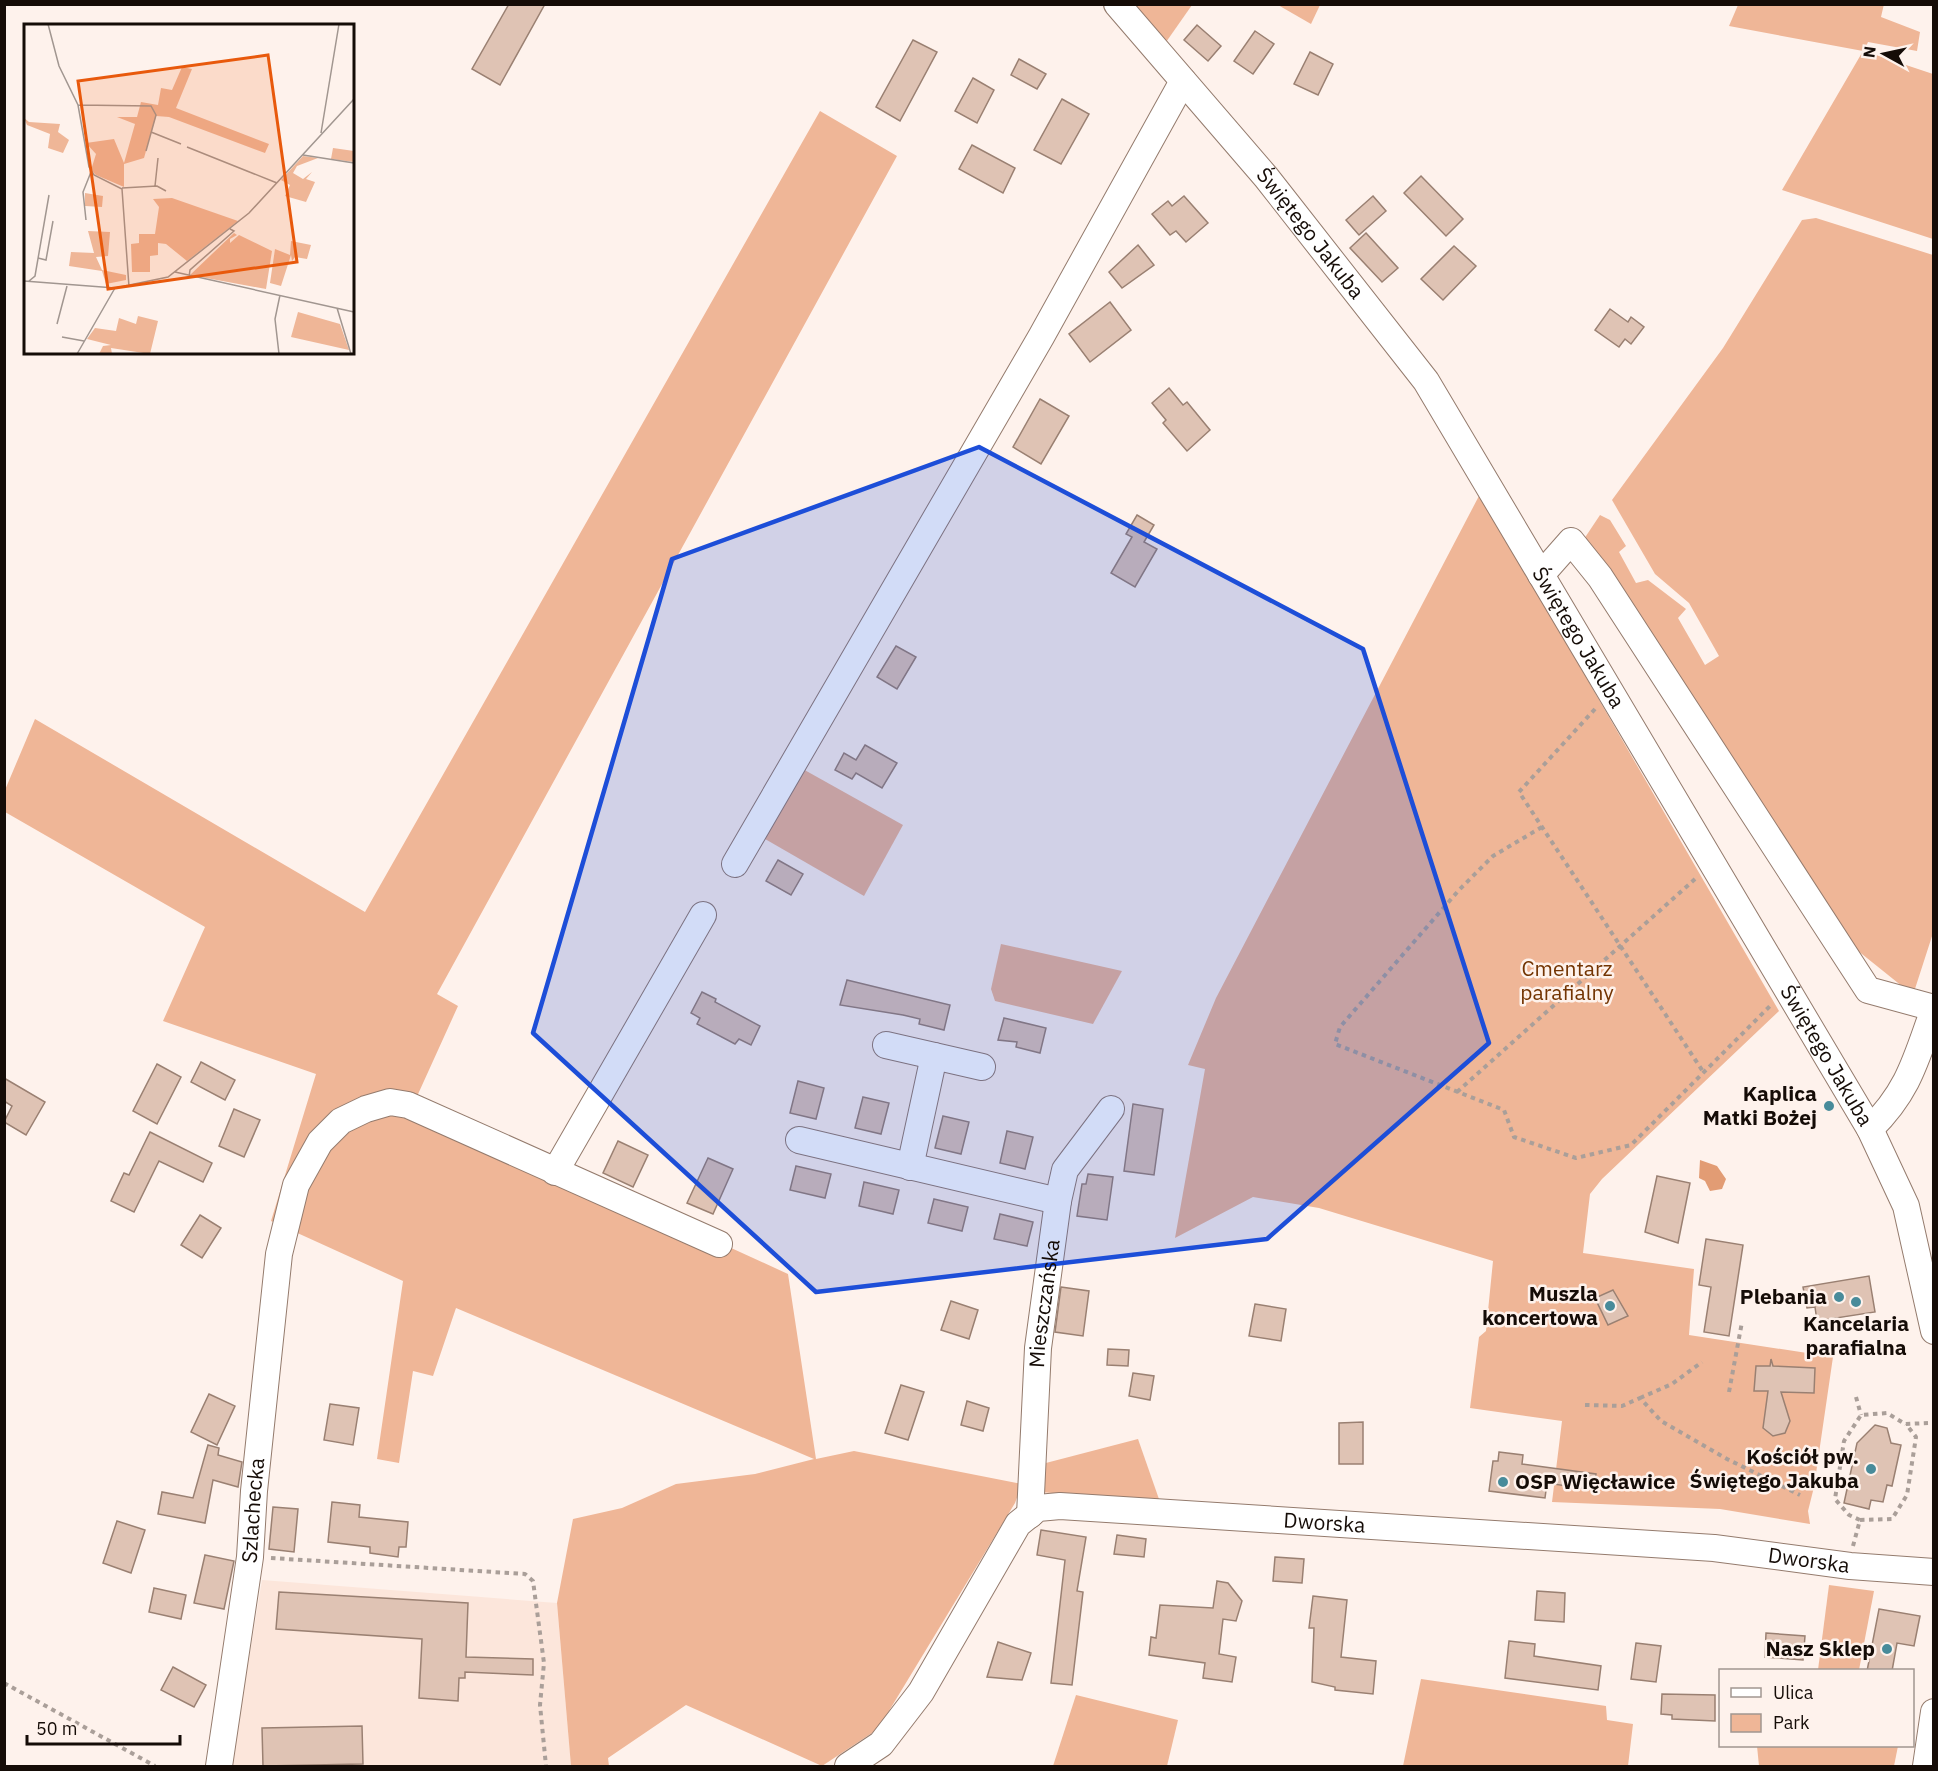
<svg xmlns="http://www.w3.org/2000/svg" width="1938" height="1771" font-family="'IBM Plex Sans',sans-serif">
  <rect width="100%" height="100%" fill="#fef2ec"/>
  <path fill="#fce6db" d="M262,1580L557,1603L571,1766H231Z"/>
  <g fill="#efb697">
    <path d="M1884,4L1881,17L1920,32L1917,51L1868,42L1864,51L1933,74V239L1782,190L1863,51L1729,26L1738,5Z"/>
    <path d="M1130,5H1192L1164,45Z"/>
    <path d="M1278,5H1320L1311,24Z"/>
    <path d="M820,111L897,156L437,994L458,1006L414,1103L788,1274L816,1459L854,1451L1022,1484L1015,1503L878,1729L822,1766L686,1705L608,1758L609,1766H571L557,1603L573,1519L622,1508L676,1484L755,1474L814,1459L456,1308L433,1376L413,1371L399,1463L377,1459L403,1281L271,1221L316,1074L163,1021L205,927L5,812V790L35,719L365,912Z"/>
    <path d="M1816,218L1933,255L1934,930L1913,995L1842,938L1584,539L1600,515L1610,520L1626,546L1619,552L1636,583L1648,580L1686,609L1678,618L1705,665L1719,656L1689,603L1655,574L1612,500L1723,348L1802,220Z"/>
    <path d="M1480,494L1779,1011L1602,1179L1590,1194L1583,1253L1694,1269L1689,1335L1833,1357L1814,1487L1808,1511L1810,1524L1720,1509L1552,1502L1562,1421L1470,1408L1479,1337L1486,1331L1493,1261L1319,1208L1253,1197L1175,1238L1205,1069L1188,1065L1216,998Z"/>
    <path d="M801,768L903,825L864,896L760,836Z"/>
    <path d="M1001,944L1122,971L1093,1024L995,1001L991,989Z"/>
    <path d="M1138,1439L1160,1502L1040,1492L1042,1464Z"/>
    <path d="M1829,1585L1874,1591L1859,1670H1818Z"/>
    <path d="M1421,1679L1606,1706L1607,1720L1633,1724L1628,1766H1403Z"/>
    <path d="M1076,1695L1178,1720L1167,1766H1053Z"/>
    <path d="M1757,1746H1898L1894,1766H1759Z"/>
  </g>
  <path fill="#e29c74" d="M1700,1160L1717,1166L1726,1179L1722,1189L1710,1191L1705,1181L1699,1178Z"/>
  <g fill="#dfc3b4" stroke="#9a8072" stroke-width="1.5">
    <path d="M509,4H545L500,85L472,69Z"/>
    <path d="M1197,25L1221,46L1208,61L1184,40Z"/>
    <path d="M1255,31L1274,44L1253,74L1234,61Z"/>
    <path d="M913,40L937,52L900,121L876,107Z"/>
    <path d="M1310,52L1333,64L1318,95L1294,84Z"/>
    <path d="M1019,59L1046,74L1037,89L1011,75Z"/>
    <path d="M973,78L994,90L977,123L955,111Z"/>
    <path d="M1062,99L1089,114L1061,164L1034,150Z"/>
    <path d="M972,145L1015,168L1003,193L959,169Z"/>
    <path d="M1421,176L1463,219L1446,236L1404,193Z"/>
    <path d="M1184,196L1208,223L1186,242L1176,231L1170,235L1152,214L1168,201L1172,206Z"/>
    <path d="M1373,196L1386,211L1359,235L1346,220Z"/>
    <path d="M1366,233L1398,268L1382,282L1350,248Z"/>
    <path d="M1138,245L1154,265L1122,288L1109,272Z"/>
    <path d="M1454,246L1476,266L1443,300L1421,279Z"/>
    <path d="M1110,302L1131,330L1090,362L1069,334Z"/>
    <path d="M1610,309L1628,322L1631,317L1644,327L1631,344L1625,339L1619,347L1595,330Z"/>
    <path d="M1169,388L1183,405L1187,402L1210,430L1187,451L1163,423L1166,420L1152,403Z"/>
    <path d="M1040,399L1069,416L1041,464L1013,447Z"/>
    <path d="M1137,515L1154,525L1144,542L1157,549L1135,587L1111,573L1132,537L1126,534Z"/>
    <path d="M896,646L916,657L897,689L877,677Z"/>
    <path d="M865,745L897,763L882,788L856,773L852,779L835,770L844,753L856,760Z"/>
    <path d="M778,860L803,874L791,895L766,881Z"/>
    <path d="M847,980L950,1005L944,1030L919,1024L920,1019L903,1015L840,1005Z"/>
    <path d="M702,992L716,999L715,1002L760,1026L751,1045L739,1039L735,1044L697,1024L700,1018L691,1013Z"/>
    <path d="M1004,1018L1046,1028L1040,1053L1016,1047L1017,1042L998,1040Z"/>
    <path d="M201,1062L235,1080L225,1100L191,1082Z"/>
    <path d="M157,1064L181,1077L157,1124L133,1111Z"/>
    <path d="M4,1078L45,1102L26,1135L4,1122L12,1106L4,1101Z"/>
    <path d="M798,1081L824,1088L816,1119L790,1113Z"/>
    <path d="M863,1097L889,1103L881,1134L855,1128Z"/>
    <path d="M1133,1104L1163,1109L1154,1175L1124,1171Z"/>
    <path d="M234,1109L260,1120L244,1157L219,1146Z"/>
    <path d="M943,1116L969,1122L961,1154L935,1148Z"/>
    <path d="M1007,1131L1033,1137L1025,1169L1000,1163Z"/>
    <path d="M150,1132L212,1163L203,1182L159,1161L134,1212L111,1201L124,1173L129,1175Z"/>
    <path d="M618,1141L648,1155L633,1187L603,1173Z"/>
    <path d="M708,1158L733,1169L713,1214L687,1203Z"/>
    <path d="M796,1166L831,1174L825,1198L790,1190Z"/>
    <path d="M1088,1174L1113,1177L1107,1220L1077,1216L1082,1184H1086Z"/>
    <path d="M1657,1176L1690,1183L1678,1243L1645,1232Z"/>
    <path d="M864,1182L899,1190L893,1214L859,1206Z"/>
    <path d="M934,1199L968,1207L962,1231L928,1223Z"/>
    <path d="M1000,1214L1033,1222L1027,1246L994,1239Z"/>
    <path d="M200,1215L221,1228L202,1258L181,1245Z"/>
    <path d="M1706,1239L1743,1245L1729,1336L1704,1332L1711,1287L1699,1285Z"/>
    <path d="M1869,1276L1875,1312L1817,1321L1815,1307L1807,1308L1803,1287Z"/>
    <path d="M1061,1287L1089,1291L1083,1336L1055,1332Z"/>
    <path d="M1613,1290L1628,1316L1608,1325L1595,1298Z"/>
    <path d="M951,1301L978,1310L969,1339L941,1330Z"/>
    <path d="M1255,1304L1286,1309L1281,1341L1249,1336Z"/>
    <path d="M1108,1349L1129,1350L1128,1366L1107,1365Z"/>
    <path d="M1771,1359L1773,1366L1815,1368L1814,1393L1781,1392L1790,1421L1785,1433L1773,1436L1763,1428L1768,1391H1754L1756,1366H1770Z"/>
    <path d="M1133,1373L1154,1376L1150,1400L1129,1396Z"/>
    <path d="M901,1385L924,1392L908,1440L885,1433Z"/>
    <path d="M209,1394L235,1406L217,1445L191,1432Z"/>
    <path d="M967,1401L989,1408L983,1431L961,1425Z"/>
    <path d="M330,1404L359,1408L353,1445L324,1440Z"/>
    <path d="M1363,1422V1464H1339V1423Z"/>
    <path d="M1875,1425L1887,1428L1891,1443L1901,1445L1892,1486L1887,1485L1883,1502L1871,1500L1869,1509L1844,1503L1857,1443Z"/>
    <path d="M208,1445L219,1448L218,1455L242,1462L238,1487L213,1480L205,1523L158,1514L162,1492L193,1498Z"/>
    <path d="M1499,1452L1523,1455L1522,1464L1596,1474L1594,1490L1547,1483L1545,1498L1489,1491L1493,1461H1498Z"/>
    <path d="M332,1502L360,1505L359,1517L408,1522L406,1547H399L398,1557L370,1553V1547L328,1542Z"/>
    <path d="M273,1507L298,1509L294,1552L269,1549Z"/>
    <path d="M117,1521L145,1530L131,1573L103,1563Z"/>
    <path d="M1041,1530L1086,1537L1077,1591L1083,1592L1072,1685L1051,1683L1065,1560L1037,1555Z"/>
    <path d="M1117,1535L1146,1539L1144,1557L1114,1554Z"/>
    <path d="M205,1555L234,1561L224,1609L194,1603Z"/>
    <path d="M1275,1557L1304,1559L1302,1583L1273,1581Z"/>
    <path d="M1217,1581L1228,1583L1242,1601L1236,1621L1223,1619L1219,1654L1236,1657L1232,1682L1203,1678L1205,1663L1149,1655L1151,1637L1156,1638L1160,1605L1213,1608Z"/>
    <path d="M154,1588L186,1595L181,1619L149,1612Z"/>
    <path d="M1537,1591L1565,1593L1564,1622L1535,1620Z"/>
    <path d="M279,1592L468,1603L466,1657L533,1659V1675L465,1672V1678H459L458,1701L419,1698L422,1639L276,1629Z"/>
    <path d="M1313,1596L1347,1600L1341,1657L1376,1661L1373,1694L1335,1690V1687L1312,1682L1314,1628H1309Z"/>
    <path d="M1879,1609L1920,1616L1914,1646L1897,1643L1892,1671H1867Z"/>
    <path d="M1766,1633L1805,1636L1803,1660L1765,1657Z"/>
    <path d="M1509,1641L1535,1644L1534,1656L1601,1666L1598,1690L1505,1678Z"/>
    <path d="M998,1642L1031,1653L1022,1680L987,1677Z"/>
    <path d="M1636,1643L1661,1646L1656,1682L1631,1679Z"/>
    <path d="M173,1667L206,1685L194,1707L161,1690Z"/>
    <path d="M1662,1694L1715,1695V1721L1672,1719V1715L1661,1714Z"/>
    <path d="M362,1726L363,1764L263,1766L262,1728Z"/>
  </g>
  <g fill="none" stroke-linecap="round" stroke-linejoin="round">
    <g stroke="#947b6d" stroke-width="28">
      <g id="minor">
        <path id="s1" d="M1117,4L1266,177L1426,381L1870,1129L1906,1206L1934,1331"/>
        <path d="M1541,575L1571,541L1600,577L1868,990L1934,1008"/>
        <path d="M735,864L1041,337L1183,81"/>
        <path d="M886,1045L982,1067"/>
        <path d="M1870,1129C1909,1091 1916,1059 1934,1009"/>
        <path d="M799,1140L1058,1201"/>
        <path d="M910,1167L934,1056"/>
        <path d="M555,1172L703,915"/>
        <path id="s2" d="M1030,1515L1038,1348L1058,1201L1065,1170L1111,1109"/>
        <path id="s3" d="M219,1766L250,1557L254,1491L279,1254L296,1185L320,1142L341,1121L366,1109L390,1102L408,1105L719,1244"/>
        <path id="s4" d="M848,1766L881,1744L921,1692L1018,1524L1038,1508L1060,1506L1714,1548L1850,1566L1934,1572"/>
        <path d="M1926,1766L1934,1712"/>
      </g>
    </g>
    <g stroke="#aa9f99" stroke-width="4" stroke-dasharray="4.5 4.5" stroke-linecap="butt">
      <path d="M1595,709L1519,792L1704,1073"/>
      <path d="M1542,827L1493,856L1459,890L1340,1027L1335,1044L1504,1110L1514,1137L1576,1158L1631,1145L1771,1005"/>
      <path d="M1457,1092L1695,879"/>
      <path d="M1729,1392L1742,1322"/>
      <path d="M1856,1397L1861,1415"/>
      <path d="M1640,1398L1672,1384L1702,1362"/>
      <path d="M1585,1405L1622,1406L1640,1398L1661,1421L1727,1459L1800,1495"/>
      <path d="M1860,1520L1892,1519L1907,1495L1916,1437L1906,1424"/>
      <path d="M1853,1546L1860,1520L1849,1515L1835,1499L1844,1441L1861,1415L1887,1413L1905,1424L1928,1423"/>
      <path d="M271,1558L525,1574L533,1581L544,1663L540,1705L546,1766"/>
      <path d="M4,1683L155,1766"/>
    </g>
    <use href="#minor" stroke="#fff" stroke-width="26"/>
  </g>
  <path fill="#1d4ed8" fill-opacity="0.2" stroke="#1d4ed8" stroke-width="4.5" stroke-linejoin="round" d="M979,447L1363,649L1489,1043L1267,1239L816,1292L533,1033L672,559Z"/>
  <g fill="#488b9a" stroke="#fef2ec" stroke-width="2">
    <circle cx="1829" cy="1106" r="6"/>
    <circle cx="1839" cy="1297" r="6"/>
    <circle cx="1856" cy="1302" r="6"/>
    <circle cx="1610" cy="1306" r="6"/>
    <circle cx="1871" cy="1469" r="6"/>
    <circle cx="1503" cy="1482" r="6"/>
    <circle cx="1887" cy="1649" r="6"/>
  </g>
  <g text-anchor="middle" stroke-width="5" stroke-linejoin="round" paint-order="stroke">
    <g font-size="21" fill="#150c07" stroke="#fef2ec">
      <text dy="7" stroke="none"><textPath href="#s1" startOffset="300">Świętego Jakuba</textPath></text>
      <text dy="7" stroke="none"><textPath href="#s1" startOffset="786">Świętego Jakuba</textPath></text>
      <text dy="7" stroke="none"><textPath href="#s1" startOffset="1272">Świętego Jakuba</textPath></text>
      <text dy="7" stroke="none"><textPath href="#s2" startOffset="212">Mieszczańska</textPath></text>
      <text dy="7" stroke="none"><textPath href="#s3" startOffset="258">Szlachecka</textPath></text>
      <text dy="7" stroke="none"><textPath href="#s4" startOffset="612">Dworska</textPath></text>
      <text dy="7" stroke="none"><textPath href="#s4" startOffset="1098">Dworska</textPath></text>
    </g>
    <g font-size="21" fill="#733402" stroke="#fef2ec">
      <text x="1567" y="976">Cmentarz<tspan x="1567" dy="24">parafialny</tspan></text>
    </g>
    <g font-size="21" font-weight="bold" fill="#150c07" stroke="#fef2ec" text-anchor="end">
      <text x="1817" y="1101">Kaplica<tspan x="1817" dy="24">Matki Bożej</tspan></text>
      <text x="1598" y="1301">Muszla<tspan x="1598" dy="24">koncertowa</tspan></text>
      <text x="1827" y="1304">Plebania</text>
      <text x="1856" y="1331" text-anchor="middle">Kancelaria<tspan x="1856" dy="24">parafialna</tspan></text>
      <text x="1859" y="1464">Kościół pw.<tspan x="1859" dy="24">Świętego Jakuba</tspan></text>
      <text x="1515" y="1489" text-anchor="start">OSP Więcławice</text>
      <text x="1875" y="1656">Nasz Sklep</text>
    </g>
  </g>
  <g transform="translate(24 24)">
    <rect width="330" height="330" fill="#fef2ec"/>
    <path d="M158,43L168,45L152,84L245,120L241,129L145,93L132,92L120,134L100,140V163L72,151L67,146L72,130L62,119L90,115L100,139L111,100L93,93H113L117,78L134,81L137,64L148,66ZM0,94L5,98L36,100L34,108L45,116L39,129L24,124L26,110L3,101ZM309,124L330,127V138L307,135ZM279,132L294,134L273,142L269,149L279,155L288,148L282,155L291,158L282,178L261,172L266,161L257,156ZM61,169L79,172L78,183L61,182ZM148,174L214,197L163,237L142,220L134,219V231L126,232V248H108L107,220L115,219V210H131L135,183L129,175ZM64,207L86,208L84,232L72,233L78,246L102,251V256L82,260L78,247L45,242L47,228L70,229ZM210,209L213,211L206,215V219L215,211L248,227L242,265L166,251ZM267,217L287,221L283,235L271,233L268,237L267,231L257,262L246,259L251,225L266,231ZM274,288L316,300L325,326L267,313ZM114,292L134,297L126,330L87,324L88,330H75L79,322L87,321L63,315L71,304L92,307L95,294L112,300Z" fill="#efb697"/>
    <path fill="none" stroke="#a19690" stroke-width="1.5" d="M24,0L35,42L54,81L65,143L70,151L98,165L105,263M54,81L127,82L132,91L122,127M127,108L157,120M297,109L315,0M163,123L253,159M279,131L330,139M131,162L134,134M98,164L133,162L142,167M62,196L59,168L67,148M14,234L22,236L29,197M151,248L330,288M165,253L166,246L210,207L206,205M0,257L91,264L144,253L225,189L330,75M5,257L11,252L25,171M313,284L327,330M33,300L43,262M38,313L60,317M53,330L91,264M255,330L251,295L256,271"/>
    <path fill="#e8590c" fill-opacity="0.15" stroke="#e8590c" stroke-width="3" d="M244,31L273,238L84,265L54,57Z"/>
    <rect width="330" height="330" fill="none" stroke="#150c07" stroke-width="3"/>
  </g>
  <rect width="1938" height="1771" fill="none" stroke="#150c07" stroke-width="12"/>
  <rect x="1719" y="1669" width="195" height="78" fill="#fef2ec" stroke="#a19690" stroke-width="1.5"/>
  <rect x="1731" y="1688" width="30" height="9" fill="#ffffff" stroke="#a19690" stroke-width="1.5"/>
  <text x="1773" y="1699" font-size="18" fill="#150c07">Ulica</text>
  <rect x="1731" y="1714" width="30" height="18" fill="#efb697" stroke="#a19690" stroke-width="1.5"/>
  <text x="1773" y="1729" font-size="18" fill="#150c07">Park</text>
  <g transform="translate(1884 54) rotate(278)" stroke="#fef2ec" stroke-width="4.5" paint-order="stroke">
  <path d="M0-4.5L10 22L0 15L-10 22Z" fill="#150c07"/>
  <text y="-9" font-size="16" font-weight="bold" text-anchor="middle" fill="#150c07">N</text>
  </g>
  <path d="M27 1735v9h153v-9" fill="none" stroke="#150c07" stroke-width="3"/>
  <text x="36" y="1735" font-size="18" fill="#150c07" stroke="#fef2ec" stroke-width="4.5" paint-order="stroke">50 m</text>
</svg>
